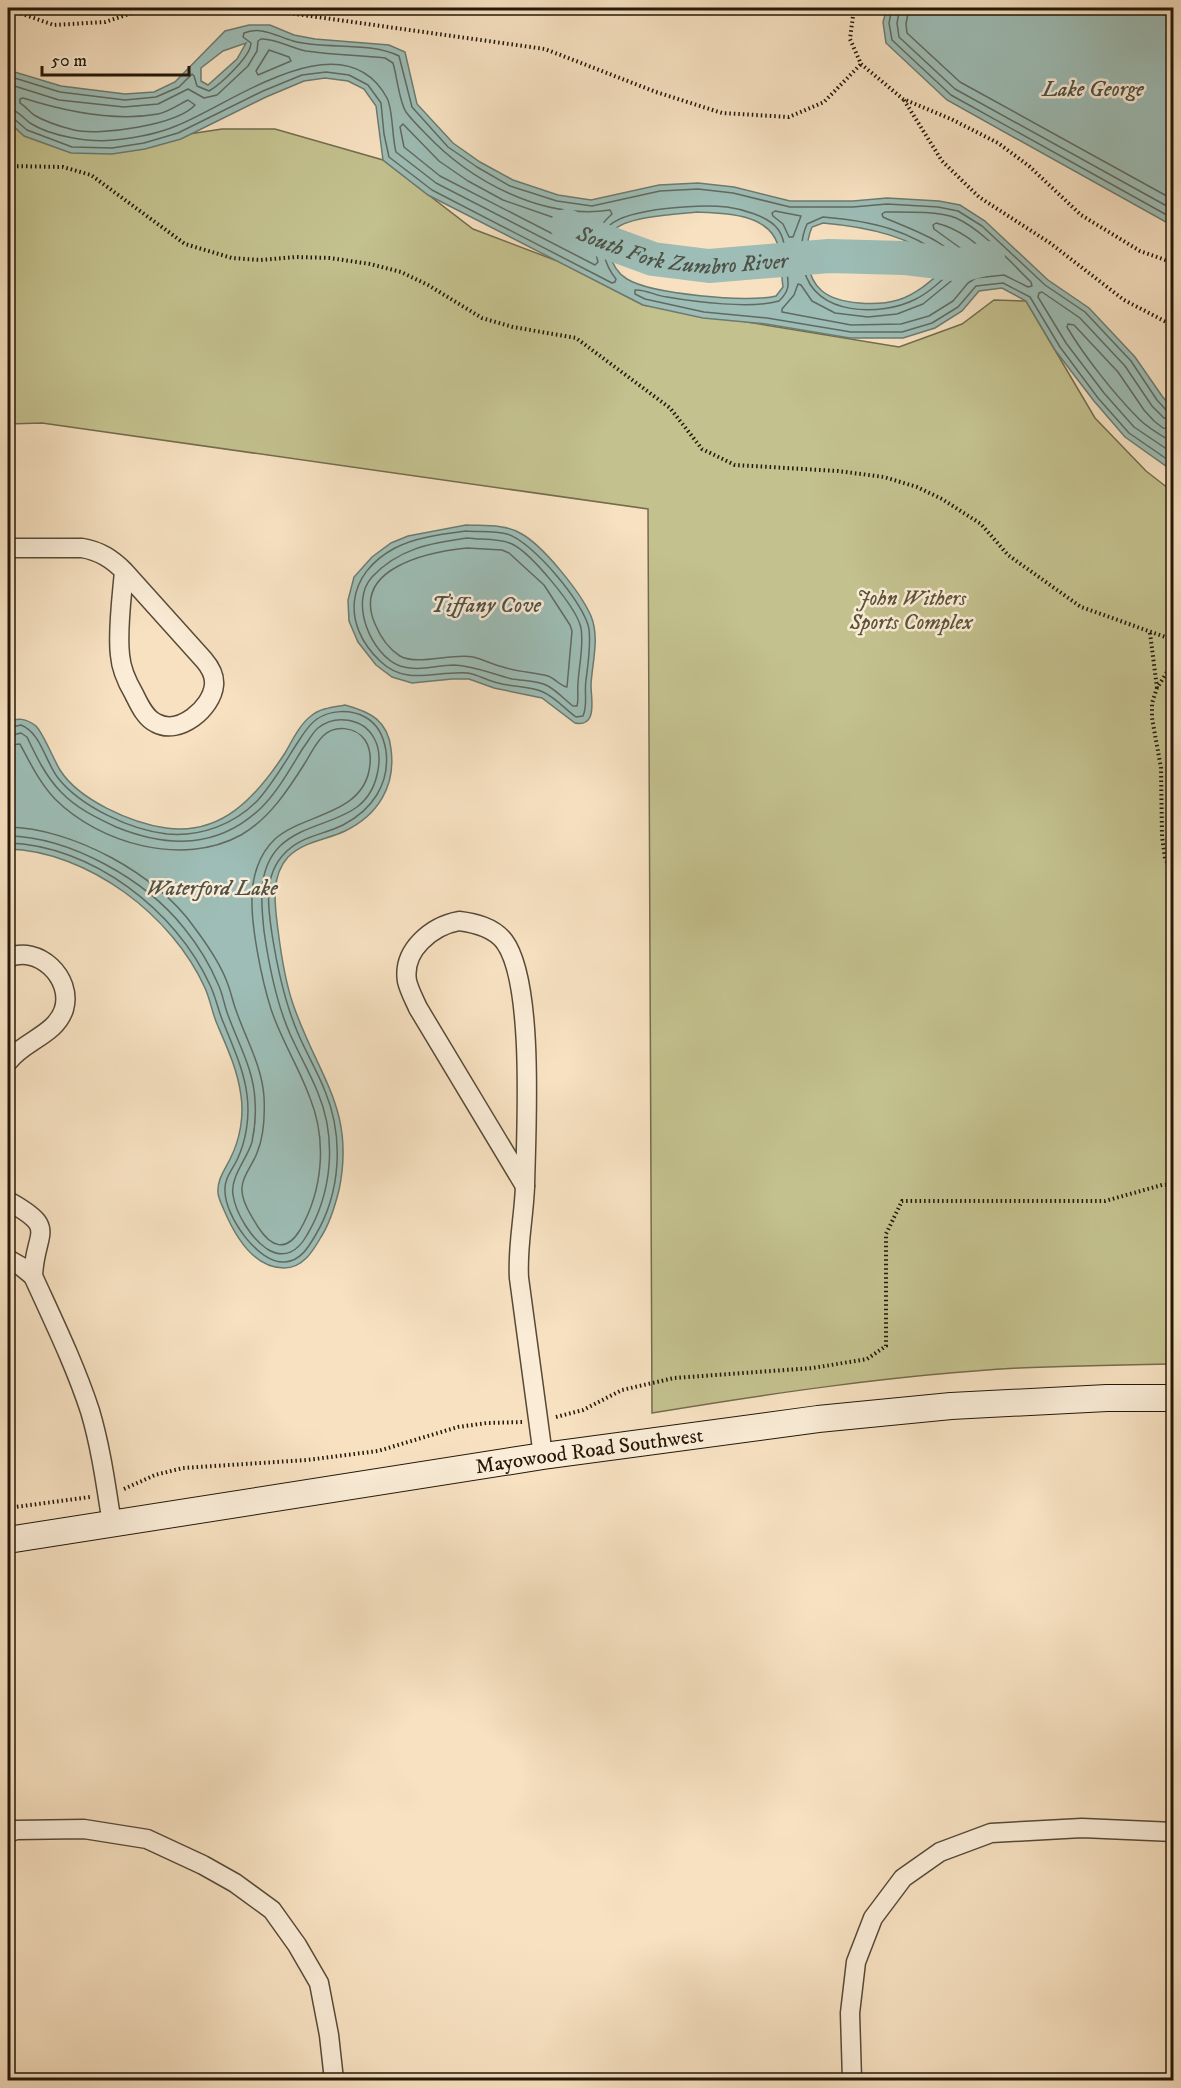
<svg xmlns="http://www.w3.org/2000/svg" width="1181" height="2088" font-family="'IM FELL DW Pica',serif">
  <rect width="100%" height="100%" fill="#f7e1c1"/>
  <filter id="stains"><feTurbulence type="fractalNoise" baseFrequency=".00333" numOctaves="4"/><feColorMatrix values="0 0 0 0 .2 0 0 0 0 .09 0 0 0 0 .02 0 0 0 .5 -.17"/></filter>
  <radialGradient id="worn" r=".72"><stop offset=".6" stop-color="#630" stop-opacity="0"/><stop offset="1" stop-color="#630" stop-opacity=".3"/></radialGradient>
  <path fill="#c3c18e" stroke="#736c4c" stroke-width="1.5" d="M8,118L103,147L222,129H275L383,160L473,229L560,262L643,305L899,347L962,324L994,300L1026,301L1095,418L1146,471L1173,492V1364C1122,1365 1070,1366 1019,1368C896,1375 773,1393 652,1413L648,509L42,423L8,424Z"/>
  <g fill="#9dbdb6" stroke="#6c7b71" stroke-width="1.5" fill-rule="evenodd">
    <path d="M887,8H1173V226L947,100L886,43L883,22Z"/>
    <path d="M249,25H270L294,35L315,39L389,45L405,52L417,104L453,143L480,162L513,180L558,195L591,200L659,185L698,183L734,187L790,201H853L887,198L939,201L960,205L985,221L1048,280L1089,308L1135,357L1162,396L1173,409V471L1125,437L1094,401L1055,350L1026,301L1002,288L979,291L962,311L935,328L903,338H850L766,324L703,318L643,305L428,195L383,160L376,106L364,89L348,81L325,78L304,81L266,97L181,139L145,149L112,154L71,153L24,136L8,121V70L61,86L125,94L154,92L175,82L225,31ZM246,43L237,59L208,85L201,81V68L223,51ZM697,212C724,213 768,213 778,245C782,258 781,274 783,287L776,296C748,303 651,294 627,279C617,273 612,264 610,253C608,247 608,236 613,231C625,216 678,214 697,212ZM823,223C868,227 913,236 947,267C932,280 917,294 898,300C878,306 839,305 822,291C805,277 804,246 812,227Z"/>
    <path d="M466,525C484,526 505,524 520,533C543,545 581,593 591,616C600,638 592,663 591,685C591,695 594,708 590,717C587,724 580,724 575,723L542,698L494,688L469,679H452L412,683L392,677L376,665L358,642L349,621L348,600L354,577L372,557L391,543L408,536Z"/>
    <path d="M345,705C371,712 388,721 391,749C396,786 378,815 345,831C326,840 304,841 288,857C270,877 275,906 278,930C281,954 285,981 293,1004C317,1075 356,1109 339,1190C335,1206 330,1223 321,1237C313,1251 303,1268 284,1268C253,1268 235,1236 224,1210C222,1205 218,1198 218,1192C217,1179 226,1168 231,1157C240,1139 244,1116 241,1096C238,1071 227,1047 217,1024C212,1012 210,999 205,988C173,916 88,851 8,849V724C16,716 27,719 36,726C43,733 54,760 60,770C79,800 131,823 166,828C222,836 257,796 285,753C292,741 300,724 311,716C320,708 334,707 345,705Z"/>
  </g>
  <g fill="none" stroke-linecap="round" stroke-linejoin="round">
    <g stroke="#606a60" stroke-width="1.5">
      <path d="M892,8L889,23L892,40L951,95L1174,219"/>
      <path d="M900,8L897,23L899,37L955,89L1174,210"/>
      <path d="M909,8L906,24L907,33L960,82L1174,200"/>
      <path d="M269,50L289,57L291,61L258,75L256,71Z"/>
      <path d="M8,76L60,92L125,100L156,97L179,87L192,74L194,76L197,86L209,91C221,84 251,56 251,43L243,37L244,33C262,26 276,36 293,41C326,50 368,41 399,56L412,107L448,147L477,167L510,186L557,201L592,206L660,191L698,189L733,193L790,207H853L887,204L938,207L958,211L982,226L1045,285L1085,312L1131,361L1157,400L1167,411L1174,413"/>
      <path d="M8,84L59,100L124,107L158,104L188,89L204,98L217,95L248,66L257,51L258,41L261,39C274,38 291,48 306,51C332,55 359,55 385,58L393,63C397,76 399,101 406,112C411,119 418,126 425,133C470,181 542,220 610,210L612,214C596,228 592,241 598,262L595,265L436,183L396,152C392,138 393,109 387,98C343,17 232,104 176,126C157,134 134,138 114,140C90,143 50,136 30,123C22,117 18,110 8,109"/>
      <path d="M23,98C64,111 114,122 158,114C168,112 178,105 188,100L195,105C177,125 100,136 74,130C62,127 44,121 34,115C29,111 25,106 20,103V99Z"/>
      <path d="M8,117L13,118L27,130L72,147L112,148L144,143L178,133L263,91L302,75L326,72L349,75L368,85L381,103L384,134L389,157L432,190L612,283L615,282L616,279C606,267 595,239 610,225C629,208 702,204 727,207C742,209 767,216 777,228C785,237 785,252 786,263C787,280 793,288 779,301C751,309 696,302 667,297C656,296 645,289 635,290V294L645,299L704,312L767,318L851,332H902L932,323L958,307L976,286L1003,283L1030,297L1060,347L1098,398L1129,433L1174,464"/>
      <path d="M403,124L439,161L468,181L503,200L552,217L589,222L590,225L586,248L582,249L440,176L404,147L400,127Z"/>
      <path d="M775,211L801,216L793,237H789L783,224L773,216L772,213Z"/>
      <path d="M885,212C904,212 938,211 956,218C983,230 1010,262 1031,282L1032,286L1028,287L1004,275L976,278L968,283L953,301L929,316L901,324L851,325L782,312V309L794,295L798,284L801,285L812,301L835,313L868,317L897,314L923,304L956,277L960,266C954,242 904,227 883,217L882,214Z"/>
      <path d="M823,217C873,221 911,230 951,262L952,270C943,280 928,293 916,299C881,317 814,316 804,269C801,252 800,240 807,224Z"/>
      <path d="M936,223C961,229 978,245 997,262V265L971,269L968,258L963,250L934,229L933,225Z"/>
      <path d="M1174,420L1164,418L1152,406L1125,366L1080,318L1042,292L1039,293L1038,297L1066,343L1104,393L1134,427L1174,454"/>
      <path d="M1174,429L1163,428L1154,421L1144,410L1118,372L1074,325L1068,324L1067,327C1084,356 1115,395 1139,419C1149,429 1162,436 1174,443"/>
      <path d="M466,531C479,532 495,531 507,534C532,541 585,604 589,629C591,646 588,664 586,680C584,692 588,705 583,716L576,717C566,710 555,697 543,692C530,686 513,687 498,683C488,681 479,675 468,673C436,670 407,687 380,661C341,624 346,574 395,548C416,537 443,534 466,531Z"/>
      <path d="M467,538C481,540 499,538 512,544C531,553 577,608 581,628C584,646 579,665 578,683C577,691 579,699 577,706H573C565,700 557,691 548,686C537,680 524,681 512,679C492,674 475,666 454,665C436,665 418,672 400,666C371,655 349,602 372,577C398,549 430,543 467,538Z"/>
      <path d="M467,548L502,550L509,553L544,585L570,625L572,631L567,687C560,686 556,679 548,676C533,672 518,672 503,667C493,665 483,659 473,657C451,653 418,666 400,656C389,649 380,636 375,624C351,568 428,552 467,548Z"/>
      <path d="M8,728L21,725C41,733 45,761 58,778C81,807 131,830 167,834C201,837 235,824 258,800C273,783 284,764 296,745C302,736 308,725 317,719C330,710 350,709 365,717C378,724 384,738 386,751C390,784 372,810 343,825C323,835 300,836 284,854C263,876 268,907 272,934C277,966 284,1000 297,1031C305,1051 317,1070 325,1091C344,1137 341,1193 315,1236C308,1248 300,1261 285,1262C258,1264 225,1216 225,1191C224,1179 232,1170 237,1160C246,1141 250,1117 247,1095C244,1070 233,1047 224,1024C218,1011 216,997 210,985C176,910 91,845 8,843"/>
      <path d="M8,736L21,733L27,737C36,756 46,777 61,792C76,808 97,818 116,827C168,848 218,849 261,808C278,791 290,769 303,748C308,742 312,733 318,728C335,714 363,718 374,738C379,747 380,759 378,770C369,826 313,815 280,846C257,869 261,902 264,931C269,966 276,1002 290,1034C299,1054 310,1073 318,1093C337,1139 332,1193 307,1235C298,1251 285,1260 267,1249C251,1238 236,1214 233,1195C230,1177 247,1159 252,1142C255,1128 256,1114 255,1101C254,1070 238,1043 228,1015C224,1005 223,994 218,984C210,965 197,944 184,928C145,879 70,837 8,836"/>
      <path d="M8,745L20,744C30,763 40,783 55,799C100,844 183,867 241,835C269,819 288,790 305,763C310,755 315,744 323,736C334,725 355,726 365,740C371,749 371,761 369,771C360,815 303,814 275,839C259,854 252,877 252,898C251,927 262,981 271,1009C281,1040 299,1067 310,1098C327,1140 323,1190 300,1230C286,1253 271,1247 258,1227C252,1217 242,1202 242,1190C241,1178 253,1164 257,1153C264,1136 265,1116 264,1097C262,1067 247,1041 237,1013C233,1003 231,992 227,982C220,963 206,943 194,927C157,874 72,828 8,827"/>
    </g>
    <path stroke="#9dbdb6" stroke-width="34" id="s1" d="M567,226L582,233L653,259L709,266L829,256L904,258L961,265L988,258"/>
    <g stroke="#584a37" stroke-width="21">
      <g id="street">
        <path d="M8,548H82C100,551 112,559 124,571L204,660C210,667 215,675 214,685C212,708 179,736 156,723C145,718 139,704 134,694C127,682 121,669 120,655C117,631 122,596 124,571"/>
        <path d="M459,921C475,923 493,927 504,941C535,982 526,1132 525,1186L418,1008C414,999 409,990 407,981C402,950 432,926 459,921Z"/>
        <path d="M8,958C38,944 73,978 64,1009C56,1035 23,1041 8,1062"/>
        <path d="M525,1186C524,1217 517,1247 519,1278L543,1456"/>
        <path d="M8,1201C59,1229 35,1230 33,1276C53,1320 75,1365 90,1411C101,1448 106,1486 112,1524"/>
        <path d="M8,1259L22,1267L33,1276"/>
        <path d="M8,1833L16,1830L84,1829L147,1839L203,1865L235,1883L272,1910L297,1945L319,1983L329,2035L334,2080"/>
        <path d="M852,2080L850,2013L856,1962L873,1918L903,1878L940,1852L991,1833L1082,1828L1174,1832"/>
      </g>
    </g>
    <g stroke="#231809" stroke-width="28">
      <g id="secondary">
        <path id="s2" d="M8,1540L543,1456L818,1419L951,1406L1107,1398H1174"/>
      </g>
    </g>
    <g stroke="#231809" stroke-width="4" stroke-dasharray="1.5 3" stroke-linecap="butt">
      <path d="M253,8L545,49L656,92L722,113L789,117L824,102L861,64"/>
      <path d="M854,8L850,39L861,64L903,99L951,119L998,143L1029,166L1081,215L1140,251L1174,263"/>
      <path d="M8,9L54,25L105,22L141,10L193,12L219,8"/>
      <path d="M904,100L942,161L979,197L1050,243L1124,300L1174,326"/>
      <path d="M8,166L63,167L91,175L185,244L232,258L260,260L297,257L330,258L370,264L401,272L428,285L482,318L513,327L576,338L670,408L702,449L735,465L838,471L884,477L917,487L942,499L981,524L1008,555L1081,607L1174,640"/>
      <path d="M1150,633L1157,688"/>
      <path d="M1174,661L1157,688L1152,703V718L1161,768L1162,836L1165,859L1174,873"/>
      <path d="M556,1417L583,1410L622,1390L674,1378L813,1368L867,1359L886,1346V1234L902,1201H1105L1162,1185L1174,1184"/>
      <path d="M124,1489L155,1475L183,1468L307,1460L378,1451L458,1427L487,1423L522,1422"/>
      <path d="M8,1508L90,1497"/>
    </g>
    <use href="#street" stroke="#faecd7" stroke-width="18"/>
    <use href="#secondary" stroke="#faecd7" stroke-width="26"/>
  </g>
  <g text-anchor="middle" stroke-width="5" stroke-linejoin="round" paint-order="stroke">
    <g font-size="21" font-style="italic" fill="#5b5338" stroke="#faecd7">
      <text x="911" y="605">John Withers<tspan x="911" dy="24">Sports Complex</tspan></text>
    </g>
    <g font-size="21" fill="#231809" stroke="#faecd7">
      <text dy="7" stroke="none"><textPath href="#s2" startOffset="588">Mayowood Road Southwest</textPath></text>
    </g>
    <g font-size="22" font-style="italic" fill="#4e5246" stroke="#faecd7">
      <text x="1093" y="96">Lake George</text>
      <text dy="8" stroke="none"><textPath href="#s1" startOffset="120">South Fork Zumbro River</textPath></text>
      <text x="486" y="612">Tiffany Cove</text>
      <text x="212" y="895">Waterford Lake</text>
    </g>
  </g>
  <rect width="1181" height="2088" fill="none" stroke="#f7e1c1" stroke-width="30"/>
  <rect x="9" y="9" width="1163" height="2070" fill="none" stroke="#231809" stroke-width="3"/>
  <rect x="15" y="15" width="1151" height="2058" fill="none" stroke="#231809" stroke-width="1.5"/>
  <path d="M42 66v9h147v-9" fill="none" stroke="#231809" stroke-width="3"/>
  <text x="51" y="66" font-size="18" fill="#231809" stroke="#faecd7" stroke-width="4.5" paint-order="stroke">50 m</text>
  <rect width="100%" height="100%" filter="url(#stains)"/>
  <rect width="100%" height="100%" fill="url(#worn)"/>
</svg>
